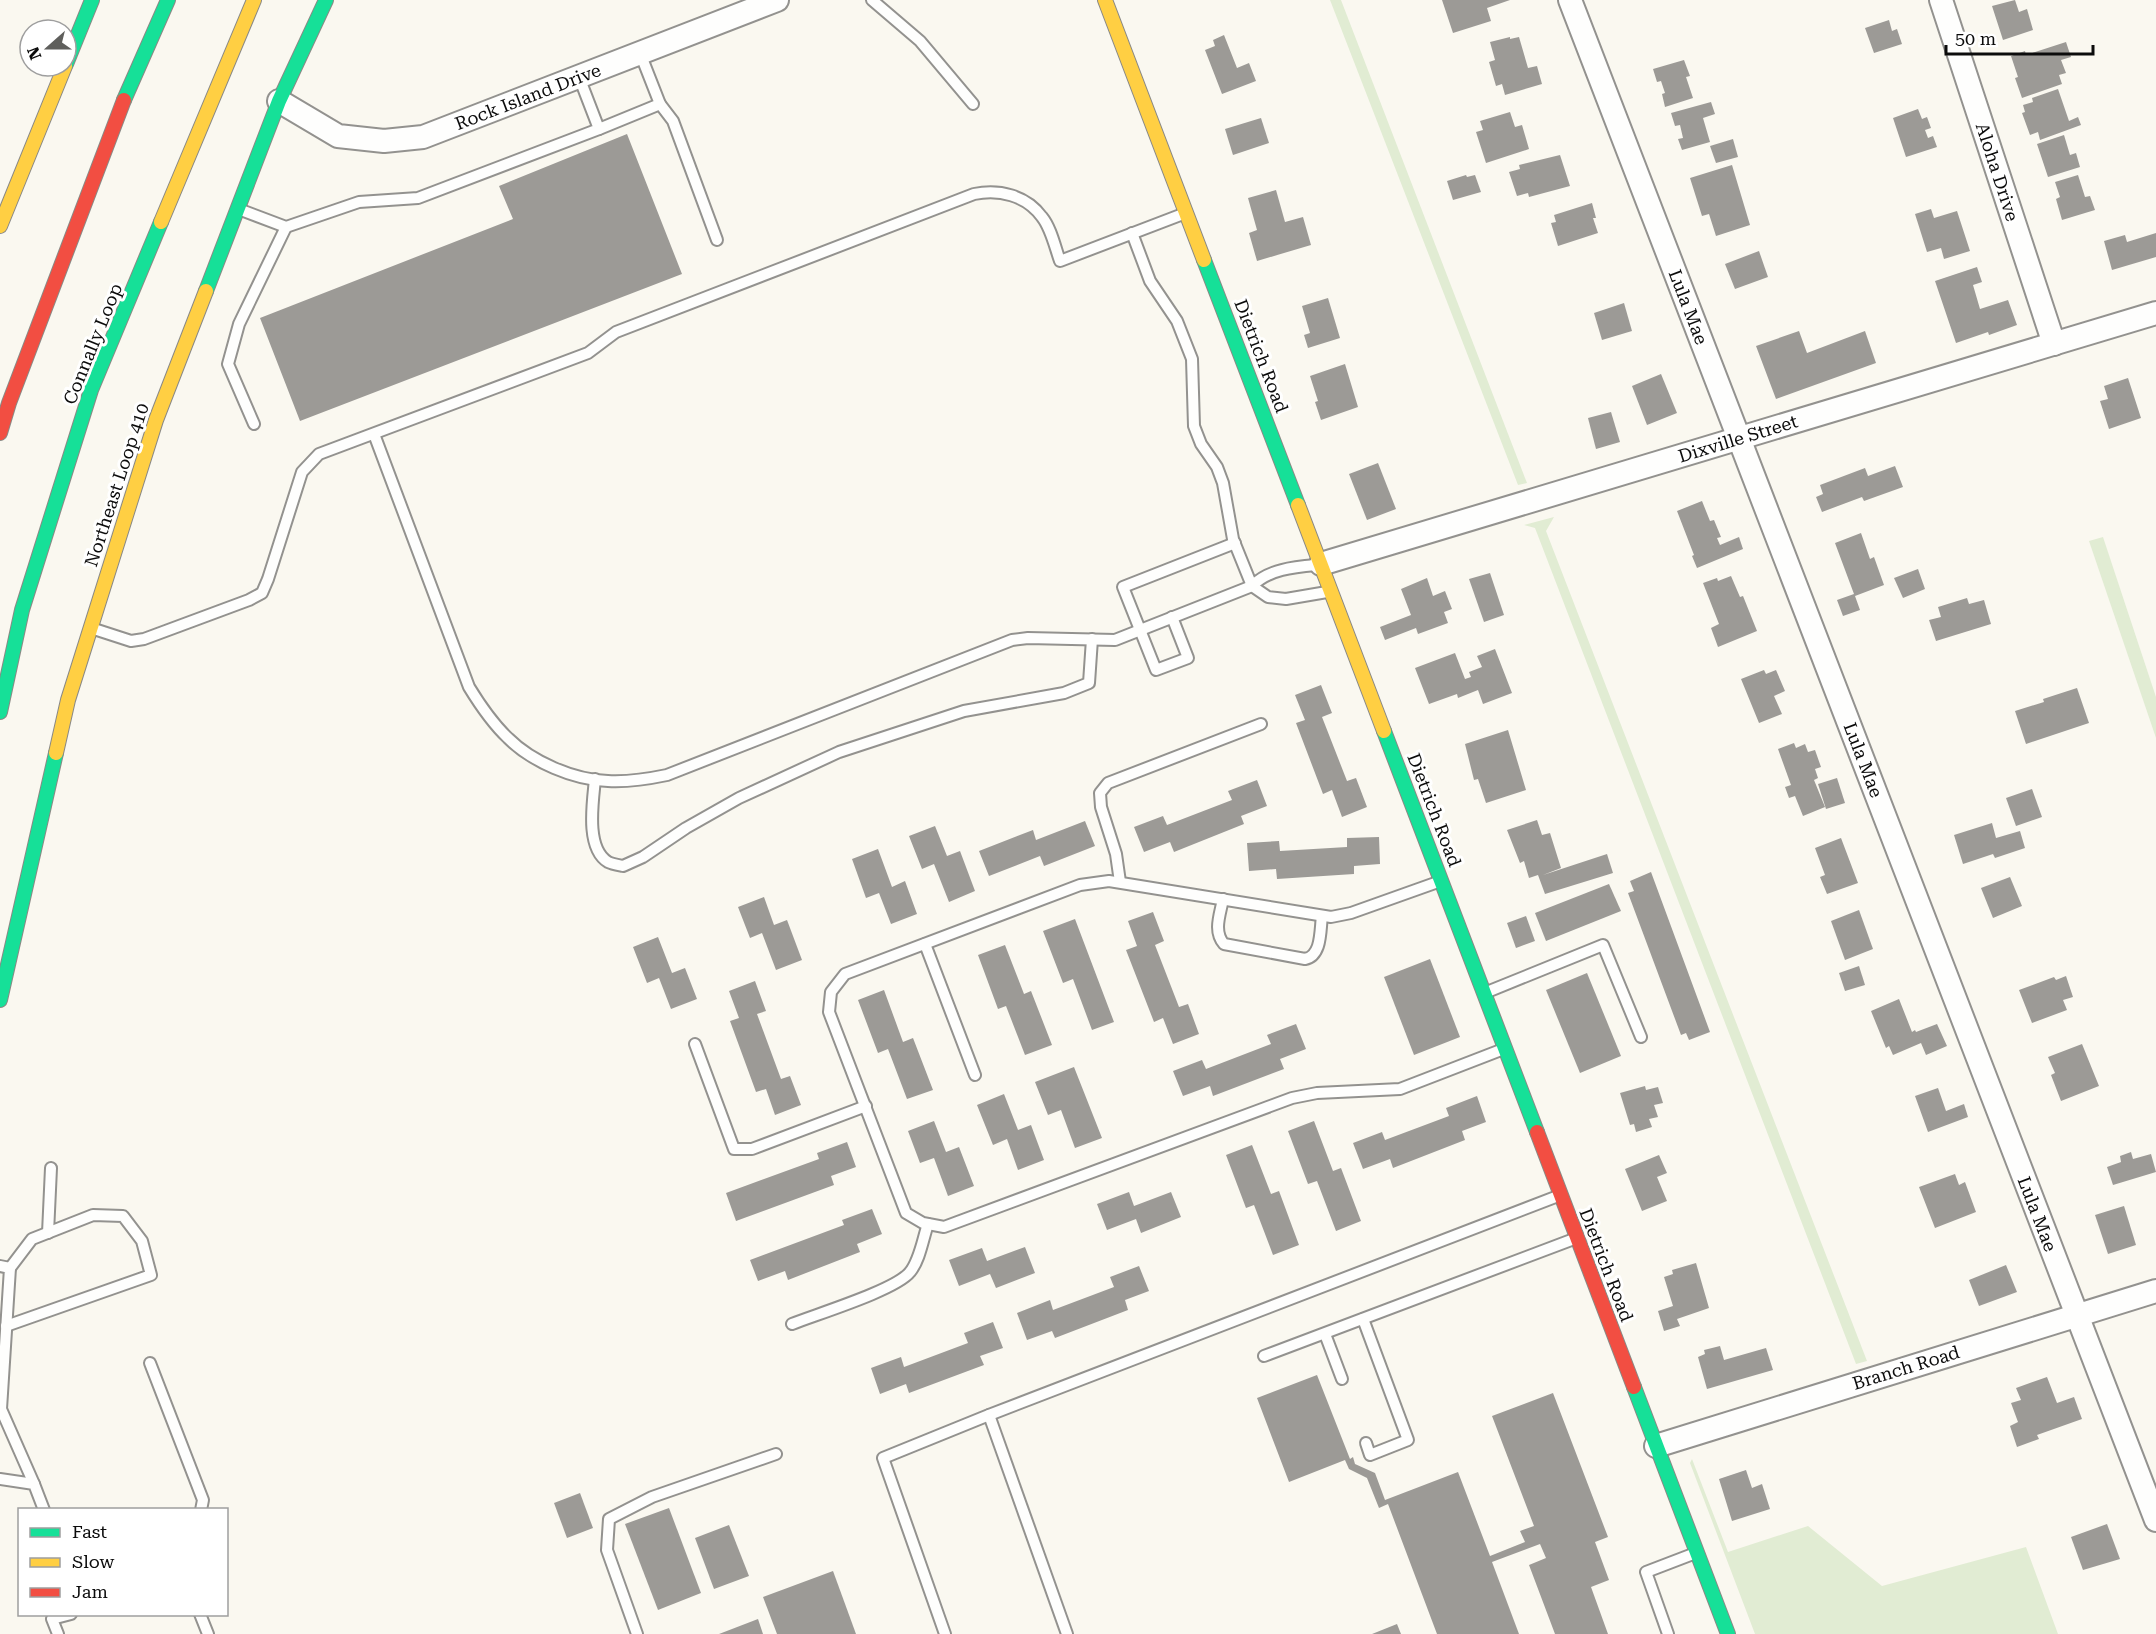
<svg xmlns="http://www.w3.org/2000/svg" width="2156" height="1634" font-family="'Roboto Serif',serif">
  <rect width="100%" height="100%" fill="#faf8f0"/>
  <g fill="#e1ecd3">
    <path d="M1330,0H1341L1527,483L1518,485Z"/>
    <path d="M1554,517L1546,531L1867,1361L1856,1364L1535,528L1524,525Z"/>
    <path d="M2103,537L2156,697V738L2089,541Z"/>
    <path d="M1692,1459L1728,1552L1808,1526L1882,1586L2026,1547L2058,1634H1755L1690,1463Z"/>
  </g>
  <g fill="#9c9a96">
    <path d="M1442,0H1510L1487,8L1491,21L1453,33Z"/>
    <path d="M2015,0L2019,12L2027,9L2033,30L2003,40L1992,6Z"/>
    <path d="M1889,20L1892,31L1897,29L1902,44L1874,53L1865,28Z"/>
    <path d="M1224,35L1237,68L1249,63L1256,81L1222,94L1205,50L1215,46L1213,40Z"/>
    <path d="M1510,37V39L1519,37L1528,68L1537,66L1542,84L1505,95L1502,84L1496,86L1489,62L1495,60L1490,42Z"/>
    <path d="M2066,42L2071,57L2061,60L2066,73L2059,75L2062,84L2022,98L2015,78L2018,77L2011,56L2025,51L2026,55Z"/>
    <path d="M1684,60L1690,76L1686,77L1693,98L1665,107L1662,94L1665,93L1661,81L1657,82L1653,69Z"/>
    <path d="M2058,89L2069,121L2078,117L2081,125L2040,140L2038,132L2030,135L2022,113L2025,112L2023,105L2033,102L2032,98Z"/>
    <path d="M1711,102L1715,114L1703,118L1710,142L1682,150L1678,139L1683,138L1680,125L1675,126L1671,113Z"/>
    <path d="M1918,109L1922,119L1927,117L1931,128L1925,130L1928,138L1933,136L1937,147L1906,157L1893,118Z"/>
    <path d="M1510,112L1515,127L1522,125L1529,149L1486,163L1476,132L1483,130L1480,121Z"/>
    <path d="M1261,118L1269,143L1233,155L1225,129Z"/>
    <path d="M627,134L682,274L300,421L260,318L513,219L499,186Z"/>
    <path d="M2064,135L2070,155L2076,153L2080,167L2048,177L2037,144Z"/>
    <path d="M1733,139L1738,157L1716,163L1710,146Z"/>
    <path d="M1560,155L1570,186L1529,197L1528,193L1517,196L1509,172L1520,169L1519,165Z"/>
    <path d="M1732,165L1750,225L1716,236L1709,214L1702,216L1690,178Z"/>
    <path d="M1466,175L1467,177L1475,175L1481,192L1453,200L1447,181Z"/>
    <path d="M2078,175L2085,197L2090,196L2095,210L2062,220L2056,199L2060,197L2055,182Z"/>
    <path d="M1276,190L1285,222L1303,217L1311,245L1257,261L1249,233L1257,230L1248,198Z"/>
    <path d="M1592,203L1596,218H1593L1598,233L1558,246L1551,223L1556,222L1554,215Z"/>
    <path d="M1931,209L1934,218L1957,211L1970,251L1944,259L1941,248L1927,252L1915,214Z"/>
    <path d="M2156,233V257L2112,270L2104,241L2125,235L2127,242Z"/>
    <path d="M1759,251L1768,277L1735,289L1725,264Z"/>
    <path d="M1977,267L1982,282L1973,285L1980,309L2008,300L2017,325L1989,335L1988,332L1956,343L1935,281Z"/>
    <path d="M1328,298L1340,338L1308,348L1304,335L1310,333L1302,306Z"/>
    <path d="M1624,303L1632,331L1602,340L1594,313Z"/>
    <path d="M1799,331L1807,353L1865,331L1876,363L1776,399L1756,346Z"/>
    <path d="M1345,364L1358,407L1321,420L1315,402L1318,401L1310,376Z"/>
    <path d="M1661,374L1677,413L1647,425L1632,386Z"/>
    <path d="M2128,378L2141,418L2109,429L2100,401L2108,399L2104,386Z"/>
    <path d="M1611,412L1620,442L1596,449L1588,418Z"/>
    <path d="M1378,463L1396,509L1367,520L1349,474Z"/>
    <path d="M1895,466L1903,487L1864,501L1862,497L1822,512L1816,497L1823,494L1820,485L1865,468L1868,476Z"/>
    <path d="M1702,501L1710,521L1714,520L1721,537L1717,538L1720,545L1739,537L1743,549L1697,568L1692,556L1694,555L1677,511Z"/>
    <path d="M1861,533L1870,559L1874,557L1884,585L1855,596L1860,610L1843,616L1837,600L1854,594L1835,543Z"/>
    <path d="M1918,569L1925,589L1903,598L1894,578Z"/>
    <path d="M1490,573L1504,615L1484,622L1469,579Z"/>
    <path d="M1731,576L1740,597L1743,596L1757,631L1718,647L1711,628L1719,624L1703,583L1717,578L1718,581Z"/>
    <path d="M1427,578L1433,596L1445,591L1452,609L1444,612L1448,623L1418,634L1416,628L1385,640L1380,627L1411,615L1401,589Z"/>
    <path d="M1967,598L1969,604L1984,600L1991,624L1936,641L1929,620L1941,617L1938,607Z"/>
    <path d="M1495,649L1512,693L1483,704L1478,690L1458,698L1457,694L1429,704L1415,668L1455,653L1465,679L1471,677L1469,672L1482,667L1477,656Z"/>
    <path d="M1764,670L1766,674L1776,670L1785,691L1774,696L1782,714L1759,723L1741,679Z"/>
    <path d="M1321,685L1332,713L1322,717L1347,781L1356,778L1367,807L1342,817L1332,790L1323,794L1296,723L1305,720L1295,695Z"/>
    <path d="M2077,688L2089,723L2026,744L2015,711L2044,702L2043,699Z"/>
    <path d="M1508,730L1526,790L1486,803L1478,779L1474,780L1465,744Z"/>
    <path d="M1794,743L1796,748L1805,744L1808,752L1815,750L1821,767L1815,769L1818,778L1814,780L1825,807L1803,816L1795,796L1789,798L1785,787L1791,785L1778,749Z"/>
    <path d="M1837,778L1845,803L1826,809L1818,784Z"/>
    <path d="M1257,780L1267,806L1241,816L1244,824L1174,852L1170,842L1144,852L1134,827L1163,816L1167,825L1232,800L1228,791Z"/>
    <path d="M2032,789L2042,817L2016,826L2006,798Z"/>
    <path d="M1537,820L1542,835L1550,833L1561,868L1543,875L1607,854L1613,873L1545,894L1538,875L1529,878L1524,861L1520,863L1507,830Z"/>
    <path d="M1085,821L1095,846L1044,866L1040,856L989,876L979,851L1033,830L1036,840Z"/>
    <path d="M1992,823L1996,838L2020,831L2025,848L1995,858L1993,854L1963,864L1954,835Z"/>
    <path d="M935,826L947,856L960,851L975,891L949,902L934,864L922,869L909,836Z"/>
    <path d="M1379,837L1380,864L1354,866V874L1277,879L1276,869L1249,871L1247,843L1279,841L1280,851L1347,847V838Z"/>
    <path d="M1841,838L1858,883L1827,894L1820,877L1825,875L1815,848Z"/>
    <path d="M878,849L892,887L905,881L917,914L891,924L879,893L866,898L852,859Z"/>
    <path d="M1651,872L1710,1032L1689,1040L1686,1033L1681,1035L1628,893L1634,891L1630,881Z"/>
    <path d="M2010,877L2022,906L1993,918L1981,888Z"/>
    <path d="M1609,884L1621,911L1546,941L1535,913Z"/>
    <path d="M764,897L774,925L787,920L802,960L776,970L762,933L750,938L738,907Z"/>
    <path d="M1859,910L1873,949L1845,960L1831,921Z"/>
    <path d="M1153,912L1164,941L1155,945L1179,1007L1188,1004L1199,1034L1173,1044L1163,1018L1154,1022L1126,950L1137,946L1128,921Z"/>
    <path d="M1526,916L1535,941L1516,948L1507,923Z"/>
    <path d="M1075,919L1114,1022L1092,1030L1073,979L1063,983L1043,931Z"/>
    <path d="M658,937L672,973L685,968L697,999L671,1009L659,978L647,983L633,947Z"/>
    <path d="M1005,945L1024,994L1031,991L1052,1045L1025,1055L1006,1006L998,1009L978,955Z"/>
    <path d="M1430,959L1460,1037L1414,1055L1384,977Z"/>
    <path d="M1859,966L1865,985L1845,991L1839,973Z"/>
    <path d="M1587,973L1621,1056L1580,1073L1546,990Z"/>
    <path d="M2066,976L2073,997L2063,1000L2067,1010L2032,1023L2019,990L2054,977L2056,980Z"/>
    <path d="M755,981L766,1011L757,1014L781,1079L790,1076L801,1105L775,1115L766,1089L756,1092L730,1021L739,1018L729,991Z"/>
    <path d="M884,990L903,1042L913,1038L933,1090L907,1099L888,1049L878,1053L858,1000Z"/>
    <path d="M1899,999L1912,1032L1915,1030L1916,1032L1937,1024L1947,1046L1926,1055L1921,1043L1893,1055L1889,1046L1886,1048L1871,1011Z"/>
    <path d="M1296,1024L1306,1049L1280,1059L1284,1069L1213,1096L1210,1086L1183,1096L1173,1071L1202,1060L1206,1069L1271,1044L1267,1035Z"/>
    <path d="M2082,1044L2099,1086L2061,1101L2051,1075L2055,1073L2048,1057Z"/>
    <path d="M1074,1067L1102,1138L1075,1148L1061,1110L1048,1115L1035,1082Z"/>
    <path d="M1645,1086L1646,1090L1658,1087L1663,1103L1654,1105L1658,1117L1649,1119L1652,1127L1636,1132L1634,1124L1630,1125L1620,1093Z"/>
    <path d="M1938,1088L1946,1111L1964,1104L1968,1117L1928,1132L1915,1096Z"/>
    <path d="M1004,1094L1018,1130L1031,1125L1044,1160L1018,1170L1007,1139L993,1145L977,1105Z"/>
    <path d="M1477,1096L1486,1122L1462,1131L1465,1140L1393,1168L1390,1159L1363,1169L1353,1143L1382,1132L1385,1140L1449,1116L1446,1108Z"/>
    <path d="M934,1121L946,1152L959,1147L974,1186L948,1196L934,1158L920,1163L908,1131Z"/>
    <path d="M1314,1121L1333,1171L1341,1168L1361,1221L1336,1231L1317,1181L1308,1184L1288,1131Z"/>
    <path d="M847,1142L856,1167L831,1176L834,1185L736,1221L726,1193L819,1159L817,1153Z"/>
    <path d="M1252,1145L1271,1194L1279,1191L1299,1245L1273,1255L1254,1205L1246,1208L1226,1155Z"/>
    <path d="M2131,1152L2133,1159L2151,1154L2156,1172L2113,1185L2107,1167L2121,1162L2120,1156Z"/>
    <path d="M1659,1155L1667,1173L1657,1177L1667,1201L1642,1211L1625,1169Z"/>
    <path d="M1955,1174L1959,1185L1965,1182L1976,1212L1935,1228L1919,1187Z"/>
    <path d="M1129,1192L1134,1206L1171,1192L1181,1217L1141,1233L1136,1219L1107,1230L1097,1204Z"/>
    <path d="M2124,1206L2136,1245L2108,1254L2095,1215Z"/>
    <path d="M872,1209L882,1234L857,1244L860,1252L788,1280L785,1271L758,1281L750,1260L844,1225L842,1220Z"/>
    <path d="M1025,1247L1035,1273L996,1288L990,1274L959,1286L949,1260L982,1248L987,1261Z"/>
    <path d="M1696,1263L1709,1308L1677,1319L1680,1326L1664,1331L1658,1311L1673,1306L1664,1277L1673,1274L1672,1270Z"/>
    <path d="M2006,1265L2017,1292L1979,1306L1969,1280Z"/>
    <path d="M1139,1266L1149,1291L1125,1300L1128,1310L1055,1338L1052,1331L1027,1340L1017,1313L1050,1300L1053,1310L1114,1287L1110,1277Z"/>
    <path d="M993,1322L1003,1348L980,1356L984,1365L909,1393L906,1384L880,1394L871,1368L901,1357L904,1367L968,1343L964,1333Z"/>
    <path d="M1720,1346L1724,1360L1766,1348L1773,1370L1707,1389L1698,1357L1705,1354L1704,1350Z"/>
    <path d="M1317,1375L1350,1459L1353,1457L1355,1464L1375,1473L1385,1500L1458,1472L1490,1556L1525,1542L1520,1531L1534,1526L1492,1416L1553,1393L1608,1537L1595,1542L1609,1580L1591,1587L1608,1634H1555L1529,1565L1546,1558L1540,1544L1492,1562L1519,1634H1437L1388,1504L1379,1508L1367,1478L1349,1469L1345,1460L1289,1482L1257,1398Z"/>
    <path d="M2047,1377L2057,1403L2074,1397L2082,1419L2037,1435L2039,1439L2017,1447L2010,1426L2018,1422L2011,1403L2021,1400L2016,1388Z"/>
    <path d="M1746,1470L1752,1488L1762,1484L1770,1509L1732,1521L1719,1479Z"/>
    <path d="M580,1493L593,1528L567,1538L554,1503Z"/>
    <path d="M669,1508L701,1593L658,1610L625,1524Z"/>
    <path d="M2107,1524L2120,1559L2083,1570L2071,1537Z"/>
    <path d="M729,1525L749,1576L714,1589L695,1538Z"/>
    <path d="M833,1571L856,1634H777L763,1597Z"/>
    <path d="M758,1619L763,1634H719Z"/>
    <path d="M1397,1624L1401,1634H1372Z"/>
  </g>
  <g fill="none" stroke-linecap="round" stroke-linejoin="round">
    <g stroke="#93928f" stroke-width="14">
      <g id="lane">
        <path d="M872,0L920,41L973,104"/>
        <path d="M660,104L673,121L717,240"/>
        <path d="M599,129L660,104L640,53"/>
        <path d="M241,210L286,227L359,202L418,198L599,129L579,77"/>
        <path d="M1132,233L1150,281L1177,321L1192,359L1194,426L1201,444L1217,467L1223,483L1233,539L1252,586L1268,597L1286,599L1327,592"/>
        <path d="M254,424L228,364L239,324L286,227"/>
        <path d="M374,434L469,687C480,705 492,723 508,738C532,762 574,780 608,781C628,782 648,779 667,775L1012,640L1028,638L1115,640L1252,586C1269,569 1294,567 1317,565"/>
        <path d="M1172,617L1188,658L1156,670L1123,587L1235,543"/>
        <path d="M94,629L131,641L144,639L249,600L262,593L268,579L302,472L319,454L588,353L616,332L974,194C999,189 1026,195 1042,217C1051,228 1055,247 1060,261L1183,214"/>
        <path d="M595,779C593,801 585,848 608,862C612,864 618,865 623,866L643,857L686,828L739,798L839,752L964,711L1064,693L1089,683L1092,639"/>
        <path d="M1120,882L1116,854L1101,807L1100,793L1108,783L1261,724"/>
        <path d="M1438,882L1351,913L1331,917L1109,881L1080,885L845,974L831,992L829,1012L906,1213L923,1223L944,1227L1292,1098L1317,1093L1400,1089L1501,1050"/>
        <path d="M1223,899C1220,915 1213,931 1224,944L1305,959C1322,956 1320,930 1322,916"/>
        <path d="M925,944L975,1075"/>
        <path d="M1487,992L1603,945L1641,1037"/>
        <path d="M695,1044L734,1149H752L866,1106"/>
        <path d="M48,1233L51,1168"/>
        <path d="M0,1266L10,1268L1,1409L34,1484"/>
        <path d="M1363,1319L1408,1440L1370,1455L1366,1443"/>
        <path d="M792,1324C817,1314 896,1290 910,1272C920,1260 923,1238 928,1224"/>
        <path d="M6,1326L151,1275L142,1241L123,1216L93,1215L32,1239L10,1268"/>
        <path d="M1325,1334L1342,1379"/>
        <path d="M1264,1356L1574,1239"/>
        <path d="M150,1363L203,1500L201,1510"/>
        <path d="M989,1415L1067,1634"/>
        <path d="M0,1479L34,1484L44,1510"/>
        <path d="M200,1614L208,1634"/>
        <path d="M58,1634L52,1619L71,1614"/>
        <path d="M637,1634L607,1550L609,1519L652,1497L776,1454"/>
        <path d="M945,1634L883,1458L989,1415L1558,1196"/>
        <path d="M1668,1634L1646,1572L1693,1554"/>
      </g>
    </g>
    <g stroke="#93928f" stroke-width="26">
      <g id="street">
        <path d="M1570,0L2156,1520"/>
        <path d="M1941,0L2054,344"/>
        <path d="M279,101L338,136L384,141L423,137L777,0"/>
        <path d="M1321,564L2156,313"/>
        <path d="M1656,1446L2156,1291"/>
      </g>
    </g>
    <g stroke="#8a8985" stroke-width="16">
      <g id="fast">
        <path d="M66,64L92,0"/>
        <path d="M124,100L168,0"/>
        <path d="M1204,260L1298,505"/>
        <path d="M206,291L279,101L326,0"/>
        <path d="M0,712L22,610L91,390L161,222"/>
        <path d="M1384,731L1537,1132"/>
        <path d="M0,1000L56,753"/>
        <path d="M1634,1387L1728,1634"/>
      </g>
    </g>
    <g stroke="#8a8985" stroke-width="16">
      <g id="slow">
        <path d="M1105,0L1204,260"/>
        <path d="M161,222L254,0"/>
        <path d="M0,226L65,66"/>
        <path d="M1298,505L1384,731"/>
        <path d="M56,753L68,700L156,420L206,291"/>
      </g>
    </g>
    <g stroke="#8a8985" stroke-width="16">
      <g id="jam">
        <path d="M0,433L9,403L124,100"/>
        <path d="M1537,1132L1634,1387"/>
      </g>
    </g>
    <use href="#lane" stroke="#fefefd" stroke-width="10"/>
    <use href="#street" stroke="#fefefd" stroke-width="22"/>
    <use href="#fast" stroke="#16e098" stroke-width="14"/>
    <use href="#slow" stroke="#ffcf43" stroke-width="14"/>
    <use href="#jam" stroke="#f24e42" stroke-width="14"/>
  </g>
  <g text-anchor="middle" stroke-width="6" stroke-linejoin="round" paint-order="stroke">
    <g font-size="18" fill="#0c0c0c" stroke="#fff">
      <text transform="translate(528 97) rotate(-21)" y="6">Rock Island Drive</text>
      <text transform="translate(1997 172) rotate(72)" y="6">Aloha Drive</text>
      <text transform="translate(1688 307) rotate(69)" y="6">Lula Mae</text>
      <text transform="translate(93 344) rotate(-68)" y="6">Connally Loop</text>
      <text transform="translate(1261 356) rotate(69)" y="6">Dietrich Road</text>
      <text transform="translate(1738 439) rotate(-17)" y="6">Dixville Street</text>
      <text transform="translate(117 485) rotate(-72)" y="6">Northeast Loop 410</text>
      <text transform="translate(1863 760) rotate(69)" y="6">Lula Mae</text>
      <text transform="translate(1434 810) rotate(69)" y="6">Dietrich Road</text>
      <text transform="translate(2037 1214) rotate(69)" y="6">Lula Mae</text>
      <text transform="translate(1606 1265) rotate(69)" y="6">Dietrich Road</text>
      <text transform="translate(1906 1368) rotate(-17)" y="6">Branch Road</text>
    </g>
  </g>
  <rect x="18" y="1508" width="210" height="108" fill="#ffffff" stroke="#9e9e9e" stroke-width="1.5"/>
  <rect x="30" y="1528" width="30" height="9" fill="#16e098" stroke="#9e9e9e" stroke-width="1.5"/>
  <text x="72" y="1538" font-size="18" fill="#0c0c0c">Fast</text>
  <rect x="30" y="1558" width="30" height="9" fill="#ffcf43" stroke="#9e9e9e" stroke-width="1.5"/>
  <text x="72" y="1568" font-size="18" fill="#0c0c0c">Slow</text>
  <rect x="30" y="1588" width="30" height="9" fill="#f24e42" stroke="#9e9e9e" stroke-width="1.5"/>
  <text x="72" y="1598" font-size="18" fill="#0c0c0c">Jam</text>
  <g transform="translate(48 48) rotate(249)"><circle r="28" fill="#ffffff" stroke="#9e9e9e" stroke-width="1.5"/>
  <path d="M0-4.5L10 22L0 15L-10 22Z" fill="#5f5f5c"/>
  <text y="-9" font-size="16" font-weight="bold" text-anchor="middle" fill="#0c0c0c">N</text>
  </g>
  <path d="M1946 45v9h147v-9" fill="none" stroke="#0c0c0c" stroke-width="3"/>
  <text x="1955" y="45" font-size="18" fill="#0c0c0c" stroke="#ffffff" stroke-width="4.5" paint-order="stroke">50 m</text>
</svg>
